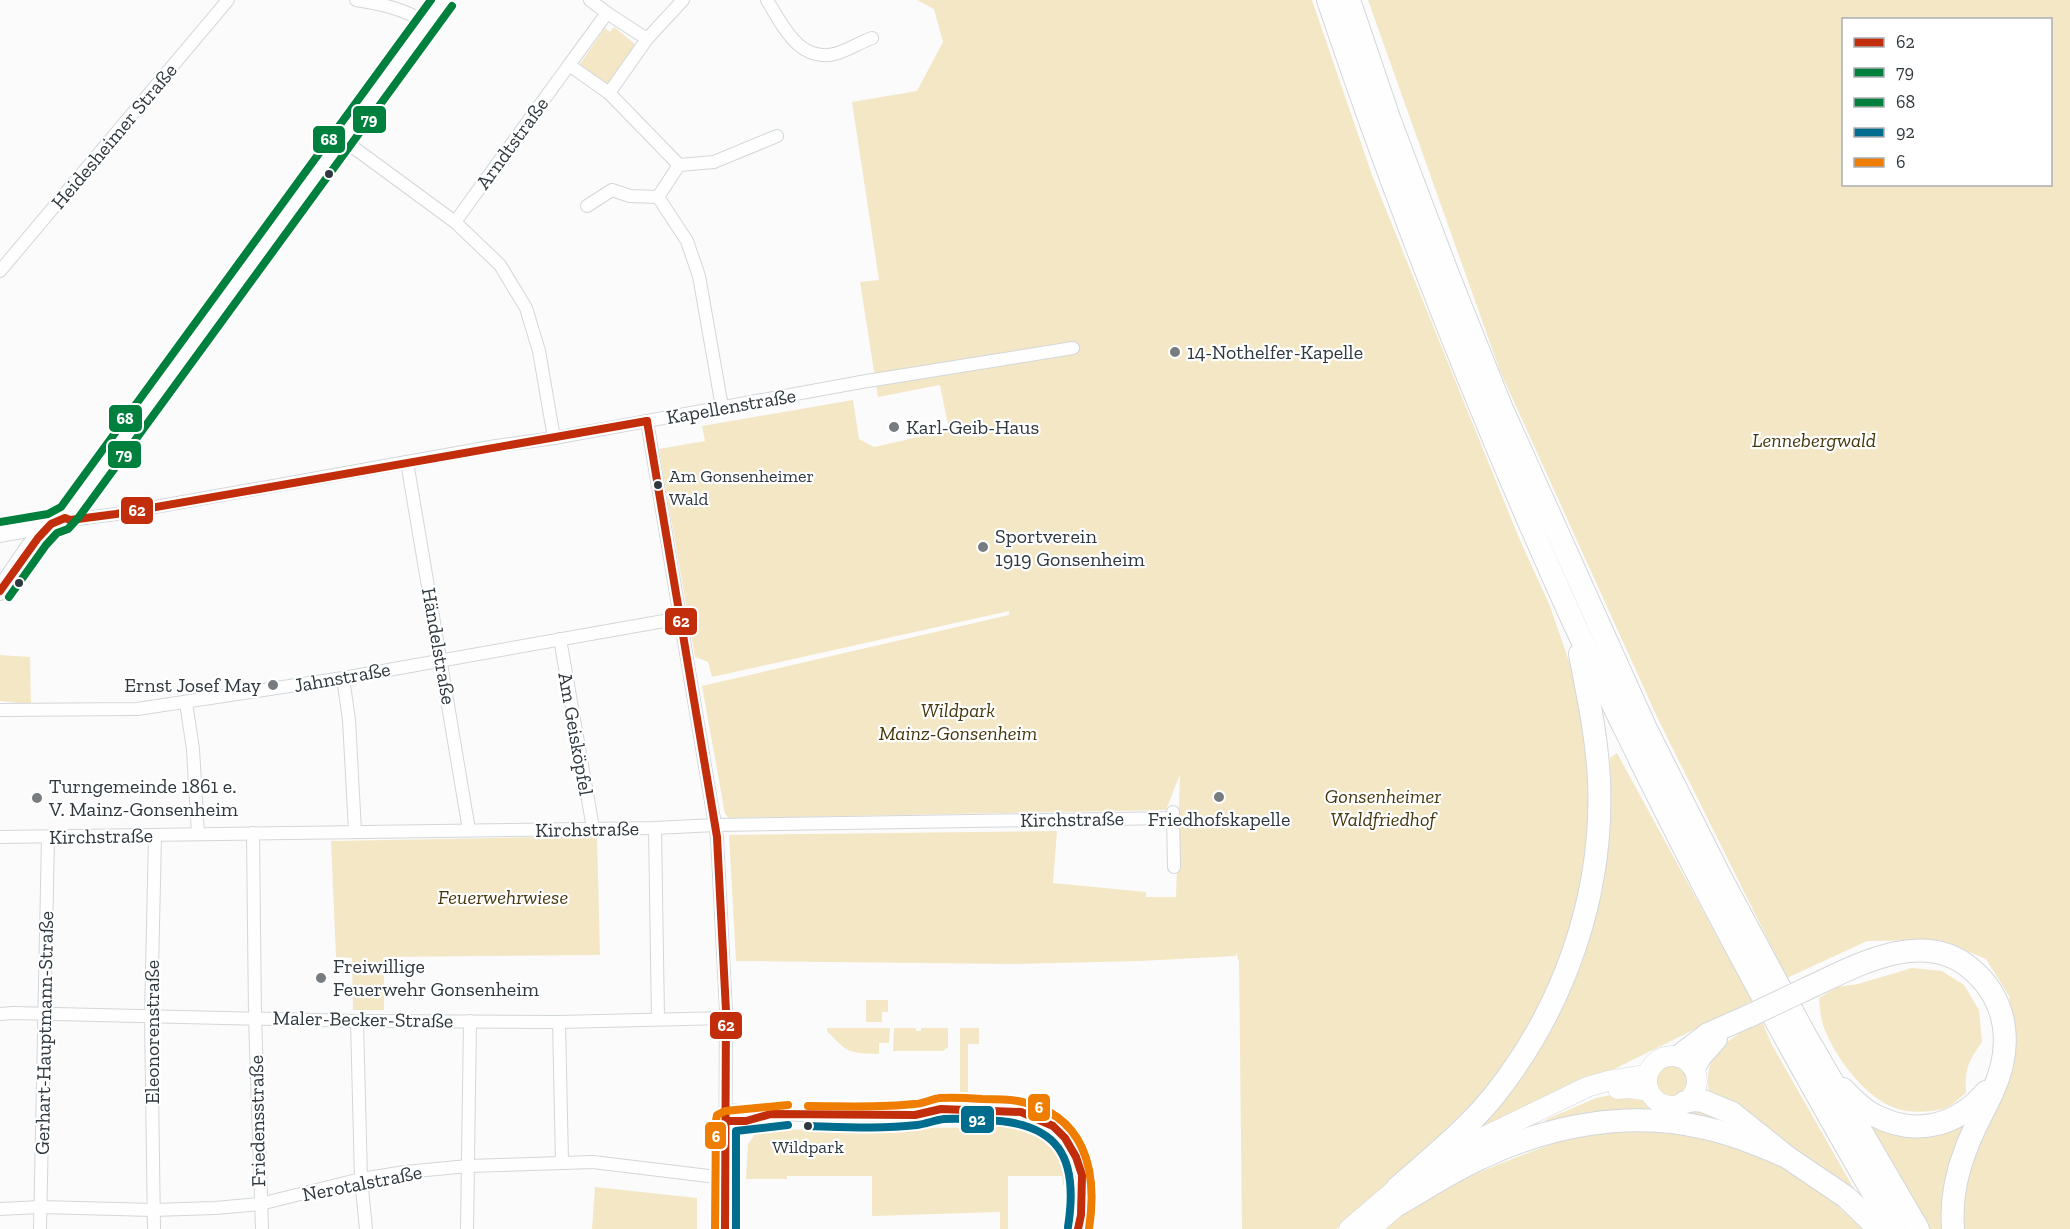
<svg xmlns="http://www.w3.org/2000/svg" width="2070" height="1229" font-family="'Zilla Slab',serif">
  <rect width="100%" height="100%" fill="#fbfbfb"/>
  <g fill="#f4e7c6" fill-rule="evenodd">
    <path d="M917,0H1312L1372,175L1519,538L1550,606L1572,670L1587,738L1592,808L1587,874L1554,975L1522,1039L1496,1079L1398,1178L1336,1229H1242L1239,962L1236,952V956L1140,961L1012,964L736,961L729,835L1057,831L1053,883L1146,892V897H1176L1180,774L1166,810L729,818L725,814L702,686L1009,615V611L712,677L708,662L695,657L659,449L705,441L702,426L853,400L859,439L874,447L949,430L940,385L878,397L860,282L879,280L852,102L917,91L943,42L934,9Z"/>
    <path d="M1368,0H2070V1229H1962L1966,1174L2016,1051L2009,996L1986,959L1940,940L1867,941L1787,978L1658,719L1500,371ZM1844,20H2050V184H1844Z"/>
    <path d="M614,27L636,45L608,85H606L580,64L605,28L610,32Z"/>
    <path d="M0,655L30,657L31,704L0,701Z"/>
    <path d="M1617,753L1752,1001L1468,1141L1552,1025L1579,969L1597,906L1611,818L1610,758Z"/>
    <path d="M597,836L600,955L384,957V1010H353L352,958L336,957L331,841Z"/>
    <path d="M1912,968L1942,971L1964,985L1979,1010L1982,1042C1968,1062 1965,1068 1966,1093C1959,1098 1951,1107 1943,1109C1931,1112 1910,1113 1898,1109C1866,1100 1830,1052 1822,1021C1820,1014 1820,1005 1819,998L1837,987L1858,984Z"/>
    <path d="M866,1000H888V1012H882V1022H866Z"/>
    <path d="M1762,1021L1772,1045L1862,1203L1709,1092C1702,1050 1730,1039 1762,1021Z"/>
    <path d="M827,1028H890L889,1043H879V1054C848,1053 848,1053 827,1031Z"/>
    <path d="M894,1028H916V1031H921V1028H948V1047L943,1051H893Z"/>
    <path d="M960,1028H979V1044H968V1097H960Z"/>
    <circle cx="1672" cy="1080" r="17"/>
    <path d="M1612,1095L1643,1097L1654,1107L1666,1112L1679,1111L1692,1106L1740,1127L1548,1125L1545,1120L1596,1098Z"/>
    <path d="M1966,1119L1959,1138L1945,1229H1929L1873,1135L1867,1120Z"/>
    <path d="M1010,1123C1046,1125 1069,1149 1071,1185H1063L1062,1176H1008V1229H1000V1212L872,1216V1176H787V1179H746L748,1144L758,1130L1001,1127Z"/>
    <path d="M1645,1129L1720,1141L1777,1163L1826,1195L1862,1229H1385C1432,1186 1503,1163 1562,1140L1576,1135Z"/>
    <path d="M595,1187L697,1198V1229H592Z"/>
  </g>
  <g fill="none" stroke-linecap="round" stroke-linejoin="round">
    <g stroke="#d2d7da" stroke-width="14">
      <g id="minor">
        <path d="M356,0C382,4 404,9 427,23"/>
        <path d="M590,0L607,13"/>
        <path d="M767,0C783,26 800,65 838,53C850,49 861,42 872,38"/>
        <path d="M647,39L607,13L569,65L609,93L647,39L683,0"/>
        <path d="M609,93L679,165L658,197L687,241L699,276L722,407"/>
        <path d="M342,139L455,222L500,265L526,308L539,351L554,438"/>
        <path d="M679,165L714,162L777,136"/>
        <path d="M587,206L612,190L630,196L658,197"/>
        <path d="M455,222L569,65"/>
        <path d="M0,271L228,0"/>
        <path d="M647,421L717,837L726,1011L725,1229"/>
        <path d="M407,462L469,830"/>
        <path d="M65,518L70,520L116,514L496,446L554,438L861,382L1073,348"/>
        <path d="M560,639L593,828"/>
        <path d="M343,678L349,720L355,831"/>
        <path d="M186,703L193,749L198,834"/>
        <path d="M0,710L137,709L343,678L681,618"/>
        <path d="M1173,812L1174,867"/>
        <path d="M655,828L658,1019"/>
        <path d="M253,833L255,1017L262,1229"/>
        <path d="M0,837L655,828L715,825L1173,818"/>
        <path d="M0,1014L13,1013L357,1021L559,1022L726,1018"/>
        <path d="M357,1021L361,1179L366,1229"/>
        <path d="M559,1022L562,1162"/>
        <path d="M726,1110L815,1116L915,1115L941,1109L1001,1110L1021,1112L1053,1126L1065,1138L1076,1157L1082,1175L1081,1215L1078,1229"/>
        <path d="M726,1121H746L762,1115"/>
        <path d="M0,1209L40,1207L153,1210L215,1208L260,1204L361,1179L405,1172L468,1166L593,1162L725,1178"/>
        <path d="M40,1229L48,837"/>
        <path d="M154,1229L151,1017L155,835"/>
        <path d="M467,1229L470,1021"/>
      </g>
    </g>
    <g stroke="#d2d7da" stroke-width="20">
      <g id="secondary">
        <path d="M0,533L51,524L68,515L444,0"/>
        <path d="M0,591L30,547L51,524"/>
      </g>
    </g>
    <g stroke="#d2d7da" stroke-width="21">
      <g id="primary">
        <circle cx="1672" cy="1081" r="25"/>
        <path d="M1618,1089L1630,1088L1649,1091"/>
        <path d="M1349,1229L1397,1188L1482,1138L1587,1087L1608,1081L1647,1075"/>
        <path d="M1370,1229L1404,1200"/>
      </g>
    </g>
    <g stroke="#d2d7da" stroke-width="24">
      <g id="motorway">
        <path d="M1328,0C1399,211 1481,418 1573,621C1591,660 1610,699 1629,737C1710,905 1800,1068 1894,1229"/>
        <path d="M1349,0L1390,121L1449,277L1502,409L1646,729L1722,880L1804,1033L1918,1229"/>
        <path d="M1804,990C1852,968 1921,927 1970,968C2009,1000 2013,1047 1993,1091C1984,1111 1973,1129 1966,1149C1956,1174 1951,1202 1953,1229"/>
        <path d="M1679,1056L1708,1034L1749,1016"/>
        <path d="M1694,1068L1700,1057L1716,1039"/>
        <path d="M1843,1089C1852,1098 1861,1108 1872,1114C1914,1137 1956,1127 1986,1092"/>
        <path d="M1685,1102L1694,1100L1703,1101L1732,1113L1787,1157L1846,1197L1879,1229"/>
        <path d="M1397,1188C1430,1159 1465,1131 1493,1097C1564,1008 1604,895 1599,780C1597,738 1588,696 1580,654"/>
        <path d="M1397,1205C1425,1189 1452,1171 1481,1158C1550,1125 1630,1110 1705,1128C1733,1134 1760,1145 1787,1157"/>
      </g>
    </g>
    <use href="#minor" stroke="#fefefe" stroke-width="12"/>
    <use href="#secondary" stroke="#fefefe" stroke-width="18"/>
    <use href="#primary" stroke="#fefefe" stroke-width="20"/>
    <use href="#motorway" stroke="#fefefe" stroke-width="22"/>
    <g stroke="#d2d7da" stroke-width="24" stroke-linecap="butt">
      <path id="motorway-bridge" d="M1749,1016L1804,990"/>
    </g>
    <use href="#motorway-bridge" stroke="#fefefe" stroke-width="22"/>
    <g stroke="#fff" stroke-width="12">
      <g id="bus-1">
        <path d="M647,421L717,837L726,1011L725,1229"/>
        <path d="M0,591L38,538L51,524L65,518L70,520L116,514L647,421"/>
        <path d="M726,1121H746L771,1114L915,1115L941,1109L1021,1112L1053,1126L1065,1138L1076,1157L1082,1175L1081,1215L1078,1229"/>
      </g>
    </g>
    <g stroke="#fff" stroke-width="12">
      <path id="bus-2" d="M9,597L46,545L57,533L68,529L79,517L452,6"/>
    </g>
    <g stroke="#fff" stroke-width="12">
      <path id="bus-3" d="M0,522L48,514L61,507L431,0"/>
    </g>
    <g stroke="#fff" stroke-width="12">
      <g id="bus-4">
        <path d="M808,1126C844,1127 881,1129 917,1125C926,1124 935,1120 944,1119C957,1118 972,1119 985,1120C1059,1122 1079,1157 1068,1227"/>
        <path d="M736,1229V1131L788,1125"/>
      </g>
    </g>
    <g stroke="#fff" stroke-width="12">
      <g id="bus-5">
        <path d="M808,1106C843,1106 879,1108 914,1104C923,1104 931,1099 940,1098C954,1097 968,1098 982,1099C994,1099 1006,1099 1018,1101C1085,1114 1098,1170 1089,1229"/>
        <path d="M715,1229L716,1121L717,1115L725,1111L788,1105"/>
      </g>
    </g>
    <use href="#bus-1" stroke="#c22e0c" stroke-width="8"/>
    <use href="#bus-2" stroke="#00803d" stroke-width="8"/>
    <use href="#bus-3" stroke="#00803d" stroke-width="8"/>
    <use href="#bus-4" stroke="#006d8f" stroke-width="8"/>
    <use href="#bus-5" stroke="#ef7d00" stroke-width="8"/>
  </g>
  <g fill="#2e383e" stroke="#fff" stroke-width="2">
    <circle cx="329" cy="174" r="5"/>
    <circle cx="658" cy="485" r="5"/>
    <circle cx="19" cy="583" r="5"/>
    <circle cx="808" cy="1126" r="5"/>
  </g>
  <g fill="#767c80" stroke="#fff" stroke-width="2">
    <circle cx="1175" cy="352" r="6"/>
    <circle cx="894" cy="427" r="6"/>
    <circle cx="983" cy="547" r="6"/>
    <circle cx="273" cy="685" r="6"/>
    <circle cx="1219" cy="797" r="6"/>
    <circle cx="37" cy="798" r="6"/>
    <circle cx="321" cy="978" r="6"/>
  </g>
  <g text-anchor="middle" stroke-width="4.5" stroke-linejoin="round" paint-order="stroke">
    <g font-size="18" fill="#2e383e" stroke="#fff" text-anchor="start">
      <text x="669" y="482">Am Gonsenheimer<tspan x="669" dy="23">Wald</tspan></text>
      <text x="808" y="1153" text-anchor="middle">Wildpark</text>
    </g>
    <g font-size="20" fill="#2e383e" stroke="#fff">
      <text transform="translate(114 136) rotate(-50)" y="7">Heidesheimer Straße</text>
      <text transform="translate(512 143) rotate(-54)" y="7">Arndtstraße</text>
      <text transform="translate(731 406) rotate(-10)" y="7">Kapellenstraße</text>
      <text transform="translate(439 646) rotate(80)" y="7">Händelstraße</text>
      <text transform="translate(342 677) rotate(-10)" y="7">Jahnstraße</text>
      <text transform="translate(576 734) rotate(80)" y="7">Am Geisköpfel</text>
      <text transform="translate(1072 819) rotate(-1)" y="7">Kirchstraße</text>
      <text transform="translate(587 829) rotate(-1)" y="7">Kirchstraße</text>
      <text transform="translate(101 836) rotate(-1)" y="7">Kirchstraße</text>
      <text transform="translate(363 1019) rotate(1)" y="7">Maler-Becker-Straße</text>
      <text transform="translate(152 1032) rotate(-90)" y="7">Eleonorenstraße</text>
      <text transform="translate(44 1033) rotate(-89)" y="7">Gerhart-Hauptmann-Straße</text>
      <text transform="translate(257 1121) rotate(-91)" y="7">Friedensstraße</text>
      <text transform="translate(362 1183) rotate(-11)" y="7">Nerotalstraße</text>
    </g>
    <g font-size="20" fill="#2e383e" stroke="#fff" text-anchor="start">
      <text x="1187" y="359">14-Nothelfer-Kapelle</text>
      <text x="906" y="434">Karl-Geib-Haus</text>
      <text x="995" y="543">Sportverein<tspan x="995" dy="23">1919 Gonsenheim</tspan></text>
      <text x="261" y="692" text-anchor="end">Ernst Josef May</text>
      <text x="49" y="793">Turngemeinde 1861 e.<tspan x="49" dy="23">V. Mainz-Gonsenheim</tspan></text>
      <text x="1219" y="826" text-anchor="middle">Friedhofskapelle</text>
      <text x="333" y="973">Freiwillige<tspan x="333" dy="23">Feuerwehr Gonsenheim</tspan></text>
    </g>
    <g font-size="20" font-style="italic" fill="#45370b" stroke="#fff">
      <text x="1814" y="447">Lennebergwald</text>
      <text x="958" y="717">Wildpark<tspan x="958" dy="23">Mainz-Gonsenheim</tspan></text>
      <text x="1383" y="803">Gonsenheimer<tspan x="1383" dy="23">Waldfriedhof</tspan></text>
      <text x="503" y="904">Feuerwehrwiese</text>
    </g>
  </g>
  <g stroke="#fff" stroke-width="2">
    <rect x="352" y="105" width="35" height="29" rx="6" fill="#00803d"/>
    <rect x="312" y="125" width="34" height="29" rx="6" fill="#00803d"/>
    <rect x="108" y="404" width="35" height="29" rx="6" fill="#00803d"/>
    <rect x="107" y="440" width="35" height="29" rx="6" fill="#00803d"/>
    <rect x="120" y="496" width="34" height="29" rx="6" fill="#c22e0c"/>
    <rect x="664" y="607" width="34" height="29" rx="6" fill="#c22e0c"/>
    <rect x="709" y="1011" width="34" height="29" rx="6" fill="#c22e0c"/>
    <rect x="1027" y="1093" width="24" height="29" rx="6" fill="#ef7d00"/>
    <rect x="960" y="1105" width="35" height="29" rx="6" fill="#006d8f"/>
    <rect x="704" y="1121" width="23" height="29" rx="6" fill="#ef7d00"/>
  </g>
  <g font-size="16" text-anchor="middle" font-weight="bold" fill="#fff">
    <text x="369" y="125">79</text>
    <text x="329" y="145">68</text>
    <text x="125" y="424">68</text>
    <text x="124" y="460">79</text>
    <text x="137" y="516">62</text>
    <text x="681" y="627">62</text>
    <text x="726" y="1031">62</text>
    <text x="1039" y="1113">6</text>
    <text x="977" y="1125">92</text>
    <text x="716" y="1142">6</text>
  </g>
  <rect x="1842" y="18" width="210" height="168" fill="#ffffff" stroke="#abafb2" stroke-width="1.5"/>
  <rect x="1854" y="38" width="30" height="9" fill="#c22e0c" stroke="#abafb2" stroke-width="1.5"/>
  <text x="1896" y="48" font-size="18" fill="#2e383e">62</text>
  <rect x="1854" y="68" width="30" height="9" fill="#00803d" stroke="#abafb2" stroke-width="1.5"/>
  <text x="1896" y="78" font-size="18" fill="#2e383e">79</text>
  <rect x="1854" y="98" width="30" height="9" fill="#00803d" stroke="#abafb2" stroke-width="1.5"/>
  <text x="1896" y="108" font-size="18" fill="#2e383e">68</text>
  <rect x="1854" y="128" width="30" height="9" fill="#006d8f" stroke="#abafb2" stroke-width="1.5"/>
  <text x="1896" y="138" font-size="18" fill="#2e383e">92</text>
  <rect x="1854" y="158" width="30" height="9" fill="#ef7d00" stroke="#abafb2" stroke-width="1.5"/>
  <text x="1896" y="168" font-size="18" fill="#2e383e">6</text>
</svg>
